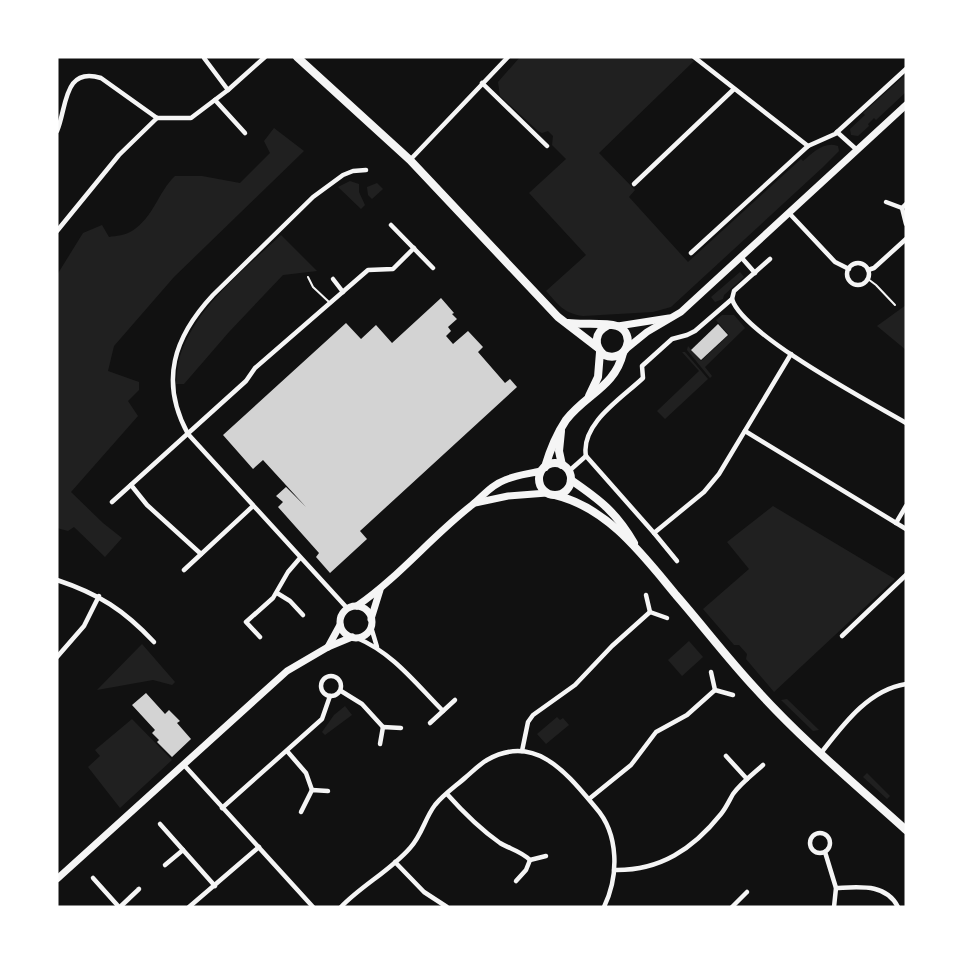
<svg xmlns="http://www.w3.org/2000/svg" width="963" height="964" font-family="'Source Sans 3',sans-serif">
  <rect width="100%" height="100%" fill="#111"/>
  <g fill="#202020">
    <path d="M520,57H689L694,61L599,153L635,190L629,197L688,262L801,159L803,161C814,152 824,141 838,146L839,151L822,168L671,307L653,312L583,316C563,313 559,305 546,291L586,255L529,193L566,159L552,145L553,136L548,131L542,133L538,131L500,96L498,82Z"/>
    <path d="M906,74V92L876,120L874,118L868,124L869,126L858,136L851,135L850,129L865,115L863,113Z"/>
    <path d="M274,128L304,151L174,277L114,346L108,371L139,382V390L128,401L138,416L71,492L103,523L122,538L105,557L74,527L68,531L57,528V275L83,233L102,225L109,237C116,236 126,235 132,231C154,217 158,192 175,176H202L240,183L270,153L264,141Z"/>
    <path d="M350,181L359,184V192L365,205L361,209L338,187Z"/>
    <path d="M377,183L383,189L372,199L368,195L367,187Z"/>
    <path d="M281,235L317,271L283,275L229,332L184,384H176C177,375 177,365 180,356C196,306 244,270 281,235Z"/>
    <path d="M740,272L744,277L724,295L723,299L715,302L711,297Z"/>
    <path d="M906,305V350L877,326Z"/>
    <path d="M722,315H734L745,328L705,367L712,376L710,378L687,350L688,346L701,361L729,335L716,320Z"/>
    <path d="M682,352H685L708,379L665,419L657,411L699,371Z"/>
    <path d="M773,506L895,579L774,692L746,659L747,654L739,645H734L703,609L749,569L727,542Z"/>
    <path d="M689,641L703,657L682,676L668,660Z"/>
    <path d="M142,644L175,682L172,685L153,680L97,690Z"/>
    <path d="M787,699L819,730L813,731L781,700Z"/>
    <path d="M345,706L352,715L325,735L322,732L334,715Z"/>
    <path d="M557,717L560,720L563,718L569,725L546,744L537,734Z"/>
    <path d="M132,719L172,760L120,808L88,767L100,756L95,750Z"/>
    <path d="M867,773L890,796L887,799L863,777Z"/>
  </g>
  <g fill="#d3d3d3">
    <path d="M441,298L454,313L452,314L457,319L448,327L451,331L446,336L453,344L468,331L483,347L478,352L505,383L510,379L517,387L360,531L367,539L330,573L316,557L319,553L278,507L283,502L276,496L286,487L306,507L263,460L253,469L223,435L346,323L361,339L376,325L392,343Z"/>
    <path d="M718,324L728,335L701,360L691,350Z"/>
    <path d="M146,693L165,714L169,710L180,721L177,723L191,739L172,757L157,742L159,740L152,733L155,730L132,705Z"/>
  </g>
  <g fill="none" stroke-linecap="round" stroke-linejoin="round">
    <g stroke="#f5f5f5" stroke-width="2">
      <path d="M308,277L313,287L329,302"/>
      <path d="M868,279L876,285L895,305"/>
    </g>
    <g stroke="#f5f5f5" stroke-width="4.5">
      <path d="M694,57L808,146"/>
      <path d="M204,58L228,90"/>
      <path d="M482,83L547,146"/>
      <path d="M215,100L245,133"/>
      <path d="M57,131C67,108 63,66 101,78L157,118H191L228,90L265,57"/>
      <path d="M837,132L857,150"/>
      <path d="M410,160L508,57"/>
      <path d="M634,184L734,89"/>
      <path d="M886,202L902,208L906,204"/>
      <path d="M902,208L906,224"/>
      <path d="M789,213L835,262L849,269"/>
      <path d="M391,225L433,268"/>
      <path d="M57,231L119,155L157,118"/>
      <path d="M691,253L808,146L835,134L906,69"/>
      <path d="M741,257L755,273"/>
      <circle cx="858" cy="274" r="11"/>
      <path d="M868,270L874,268L906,239"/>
      <path d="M333,279L343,292"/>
      <path d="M732,299C743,335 870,402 906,423"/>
      <path d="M745,431L906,529"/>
      <path d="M586,456L654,533L704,492L719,474L791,354"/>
      <path d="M586,456C580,424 622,398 643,378L642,366L672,339L687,335L695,331L732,299L734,291L770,259"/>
      <path d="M569,471L586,456"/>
      <path d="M131,485L147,505L201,554"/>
      <path d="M112,502L246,381L255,368L368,270L393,269L414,248"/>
      <path d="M896,523L906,506"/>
      <path d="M654,533L677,561"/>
      <path d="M184,570L253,506"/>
      <path d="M57,580C99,594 124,610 154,642"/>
      <path d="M277,593L290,601L303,615"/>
      <path d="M646,595L650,612L667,618"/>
      <path d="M347,608L188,434C159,381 174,337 213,295L313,197L343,175L353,171L366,170"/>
      <path d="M371,627L377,647"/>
      <path d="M842,636L906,575"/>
      <path d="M260,637L246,622L273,598L288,572L300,558"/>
      <path d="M357,638C393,653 416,684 443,711"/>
      <path d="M57,657L84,626L99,596"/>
      <path d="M711,672L715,690L733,695"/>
      <circle cx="331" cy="686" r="10"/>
      <path d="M341,691L362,704L383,727"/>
      <path d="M430,723L455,700"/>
      <path d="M380,744L383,727L401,728"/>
      <path d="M287,751L306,773L312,790"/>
      <path d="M522,751L528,722L533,715L575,685L612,646L650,612"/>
      <path d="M821,753C843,725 868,690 906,684"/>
      <path d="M726,756L747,779"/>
      <path d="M184,765L313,907"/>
      <path d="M447,794C463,812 480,829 500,843C510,849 521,851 530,860"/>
      <path d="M589,799L631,765L656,732L687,715L715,690"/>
      <path d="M222,808L322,719L330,696"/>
      <path d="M301,812L312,790L328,791"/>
      <path d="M160,824L215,886"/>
      <circle cx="820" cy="843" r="10"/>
      <path d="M825,852L836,888L834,907"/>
      <path d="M395,862L424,892L447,907"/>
      <path d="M165,865L183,850"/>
      <path d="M614,870C660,871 693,849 721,814C726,808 729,801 733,794C741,783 753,774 763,765"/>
      <path d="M93,878L119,907"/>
      <path d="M516,881L526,870L530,860L546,856"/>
      <path d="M836,888C859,887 886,883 898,907"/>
      <path d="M120,907L139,889"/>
      <path d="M189,907L259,847"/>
      <path d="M341,907C362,885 390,871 410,848C422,835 425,818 435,805C444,794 456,786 466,777C473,771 480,764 487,760C536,732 568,775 596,808C619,834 619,876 604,907"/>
      <path d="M732,907L747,892"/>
    </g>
    <g stroke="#f5f5f5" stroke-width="7">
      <path d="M618,326L669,318"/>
      <path d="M626,349L647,332L681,312L906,105"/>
      <path d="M475,503L508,496L547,493"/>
      <path d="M357,606C399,577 432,536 472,505C483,496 491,485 505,480C516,475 529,474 541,471"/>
      <circle cx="356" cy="622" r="16"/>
      <path d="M371,619L380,590"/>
      <path d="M328,647L340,625"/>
      <path d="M57,879L287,671L328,647L352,637"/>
    </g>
    <g stroke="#f5f5f5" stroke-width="8">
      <path d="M297,57L410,160L558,317L597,347"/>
      <path d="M568,323C582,325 604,322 617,326C637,333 627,364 604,355C593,345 595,332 607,326"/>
      <path d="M589,396L598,377L600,352"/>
      <path d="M561,431L559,451L562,465"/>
      <circle cx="555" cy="479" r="16"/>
      <path d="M545,467C550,450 556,435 566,420C586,394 615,387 623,353"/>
      <path d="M571,480C600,500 616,512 634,543"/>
      <path d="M555,495C608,508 642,554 676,595C703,626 728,659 756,689C802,740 855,784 906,830"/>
    </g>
  </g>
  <rect width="963" height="964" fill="none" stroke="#ffffff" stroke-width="117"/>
</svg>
